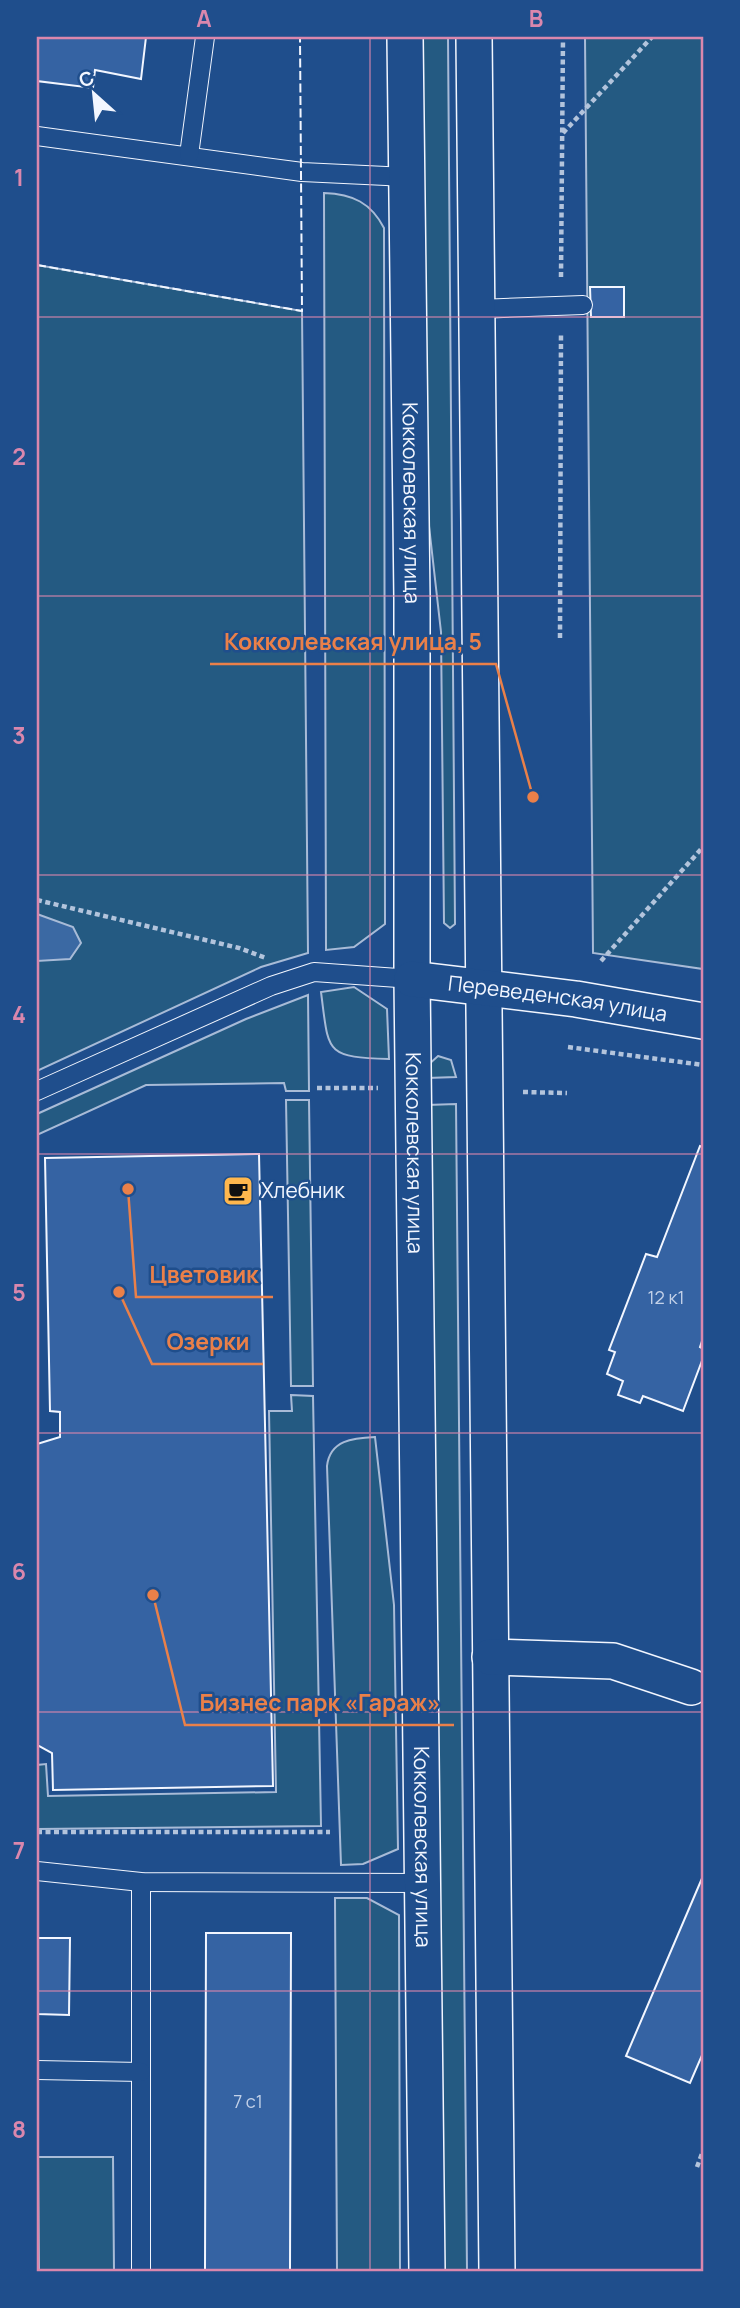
<svg xmlns="http://www.w3.org/2000/svg" width="740" height="2308" font-family="Manrope,sans-serif">
  <rect width="100%" height="100%" fill="#1f4e8c"/>
  <g fill="#245a82" stroke="#a8bbd7" stroke-width="2">
    <path d="M422,37H448L455,924L450,928L444,923L441,632L423,473Z"/>
    <path d="M585,37H703V969L593,953Z"/>
    <path d="M324,193C353,194 371,203 384,228L385,924L354,947L326,950Z"/>
    <path d="M37,265L302,311L308,953L261,967L37,1071Z"/>
    <path d="M354,987L387,1009L389,1059C324,1057 329,1053 321,992Z"/>
    <path d="M308,995L309,1091H286L284,1083L146,1085L37,1135V1114L246,1019Z"/>
    <path d="M438,1056L451,1060L456,1077L427,1078V1066Z"/>
    <path d="M286,1100H309L313,1386H291Z"/>
    <path d="M456,1104L467,2271H439L427,1105Z"/>
    <path d="M291,1395L313,1396L321,1826L37,1829V1765L46,1764L48,1796L276,1792L269,1411H292Z"/>
    <path d="M375,1437L394,1605L398,1849L363,1864L341,1865L327,1466C330,1440 353,1438 375,1437Z"/>
    <path d="M335,1898H367L399,1915L400,2271H337Z"/>
    <path d="M38,2157H113L114,2271H39Z"/>
  </g>
  <path fill="#3b69a3" stroke="#a8bbd7" stroke-width="2" d="M37,914L73,927L81,943L70,959L37,961Z"/>
  <g fill="#3563a3" stroke="#f2f6ff" stroke-width="2">
    <path d="M37,37H146L141,79L95,70L93,88L37,81Z"/>
    <path d="M590,287H624V317H591Z"/>
    <path d="M700,1146L703,1147V1338L700,1347L703,1349V1358L683,1411L643,1396L640,1403L618,1395L623,1381L607,1374L615,1352L609,1350L646,1254L657,1257Z"/>
    <path d="M259,1154L273,1786L53,1790L52,1753L37,1745V1444L60,1437V1412L50,1411L45,1158Z"/>
    <path d="M703,1876V2053L690,2083L626,2056Z"/>
    <path d="M206,1933H291L290,2271H205Z"/>
    <path d="M37,1938H70L69,2015L37,2014Z"/>
  </g>
  <g fill="none" stroke-linecap="round" stroke-linejoin="round">
    <g stroke="#f2f6ff" stroke-width="20">
      <g id="service">
        <path d="M37,136L302,172L407,177"/>
        <path d="M189,155L205,37"/>
        <path d="M478,309L583,305"/>
        <path d="M37,1091L271,986L314,972L412,979"/>
        <path d="M37,1871L141,1882L423,1883"/>
        <path d="M141,1882V2271"/>
        <path d="M37,2070L141,2072"/>
      </g>
    </g>
    <g stroke="#f2f6ff" stroke-width="38">
      <g id="minor">
        <path id="s1" d="M405,37L412,599V979L427,2271"/>
        <path d="M474,37L497,2271"/>
        <path id="s2" d="M412,979L576,999L703,1021"/>
        <path d="M490,1657L613,1661L691,1687"/>
      </g>
    </g>
    <g stroke="#b3c4dc" stroke-width="4.5" stroke-dasharray="5 3.5" stroke-linecap="butt">
      <path d="M563,133L652,37"/>
      <path d="M561,277L563,37"/>
      <path d="M560,638L561,332"/>
      <path d="M37,900L239,948L266,958"/>
      <path d="M601,961L703,847"/>
      <path d="M568,1047L703,1065"/>
      <path d="M317,1088H378"/>
      <path d="M523,1092L567,1093"/>
      <path d="M37,1832H330"/>
      <path d="M697,2167L703,2151"/>
    </g>
    <use href="#service" stroke="#1f4e8c" stroke-width="18"/>
    <use href="#minor" stroke="#1f4e8c" stroke-width="35"/>
    <path stroke="#f2f6ff" stroke-width="2" stroke-dasharray="9 3.5" stroke-linecap="butt" d="M37,265L302,311L300,37"/>
  </g>
  <path fill="none" stroke="#da87ad" stroke-width="2" stroke-opacity="0.55" d="M370,37V2271M37,317H703M37,596H703M37,875H703M37,1154H703M37,1433H703M37,1712H703M37,1991H703"/>
  <defs>
    <g id="cafe-square" transform="scale(1.575)"><rect x="-9" y="-9" width="18" height="18" rx="4" fill="#ffb74d" stroke="#1f4e8c"/><path d="M-5.5-4.5H6V0H3Q3 3.5 0 3.5H-2.5Q-5.5 3.5-5.5 0ZM3-3.2v2h1.7v-2ZM-6 4.5H4V6H-6Z" fill="#111"/></g>
  </defs>
  <g fill-rule="evenodd">
    <use href="#cafe-square" x="238" y="1191"/>
  </g>
  <g text-anchor="middle" stroke-width="5" stroke-linejoin="round" paint-order="stroke">
    <g font-size="18" fill="#c3d1e8">
      <text x="666" y="1304">12 к1</text>
      <text x="248" y="2108">7 с1</text>
    </g>
    <g font-size="21" fill="#f2f6ff" stroke="#1f4e8c">
      <text dy="7" stroke="none"><textPath href="#s1" startOffset="466">Кокколевская улица</textPath></text>
      <text dy="7" stroke="none"><textPath href="#s2" startOffset="147">Переведенская улица</textPath></text>
      <text dy="7" stroke="none"><textPath href="#s1" startOffset="1116">Кокколевская улица</textPath></text>
      <text dy="7" stroke="none"><textPath href="#s1" startOffset="1810">Кокколевская улица</textPath></text>
    </g>
    <g font-size="21" fill="#f2f6ff" stroke="#1f4e8c" text-anchor="start">
      <text x="261" y="1198">Хлебник</text>
    </g>
  </g>
  <path fill="none" stroke="#ea8049" stroke-width="2.5" d="M533 797L496 664H210M128 1189L136 1297H273M119 1292L152 1364H263M153 1595L185 1725H454"/>
  <g fill="#ea8049" stroke="#1f4e8c" stroke-width="2.5">
    <circle cx="533" cy="797" r="7"/>
    <circle cx="128" cy="1189" r="7"/>
    <circle cx="119" cy="1292" r="7"/>
    <circle cx="153" cy="1595" r="7"/>
  </g>
  <g font-size="23" text-anchor="middle" font-weight="bold" fill="#ea8049" stroke="#1f4e8c" stroke-width="5" stroke-linejoin="round" paint-order="stroke">
    <text x="353" y="650">Кокколевская улица, 5</text>
    <text x="204" y="1283">Цветовик</text>
    <text x="208" y="1350">Озерки</text>
    <text x="320" y="1711">Бизнес парк «Гараж»</text>
  </g>
  <rect width="740" height="2308" fill="none" stroke="#1f4e8c" stroke-width="77"/>
  <g transform="translate(94 94) rotate(333)" stroke="#1f4e8c" stroke-width="5" paint-order="stroke">
  <path d="M0-5L12 26L0 18L-12 26Z" fill="#f2f6ff"/>
  <text y="-10" font-size="19" font-weight="bold" text-anchor="middle" fill="#f2f6ff">С</text>
  </g>
  <rect x="38" y="38" width="664" height="2232" fill="none" stroke="#da87ad" stroke-width="2.5"/>
  <g font-size="23" text-anchor="middle" font-weight="bold" fill="#da87ad">
    <text x="204" y="27">A</text>
    <text x="536" y="27">B</text>
    <text x="19" y="186">1</text>
    <text x="19" y="465">2</text>
    <text x="19" y="744">3</text>
    <text x="19" y="1023">4</text>
    <text x="19" y="1301">5</text>
    <text x="19" y="1580">6</text>
    <text x="19" y="1859">7</text>
    <text x="19" y="2138">8</text>
  </g>
</svg>
